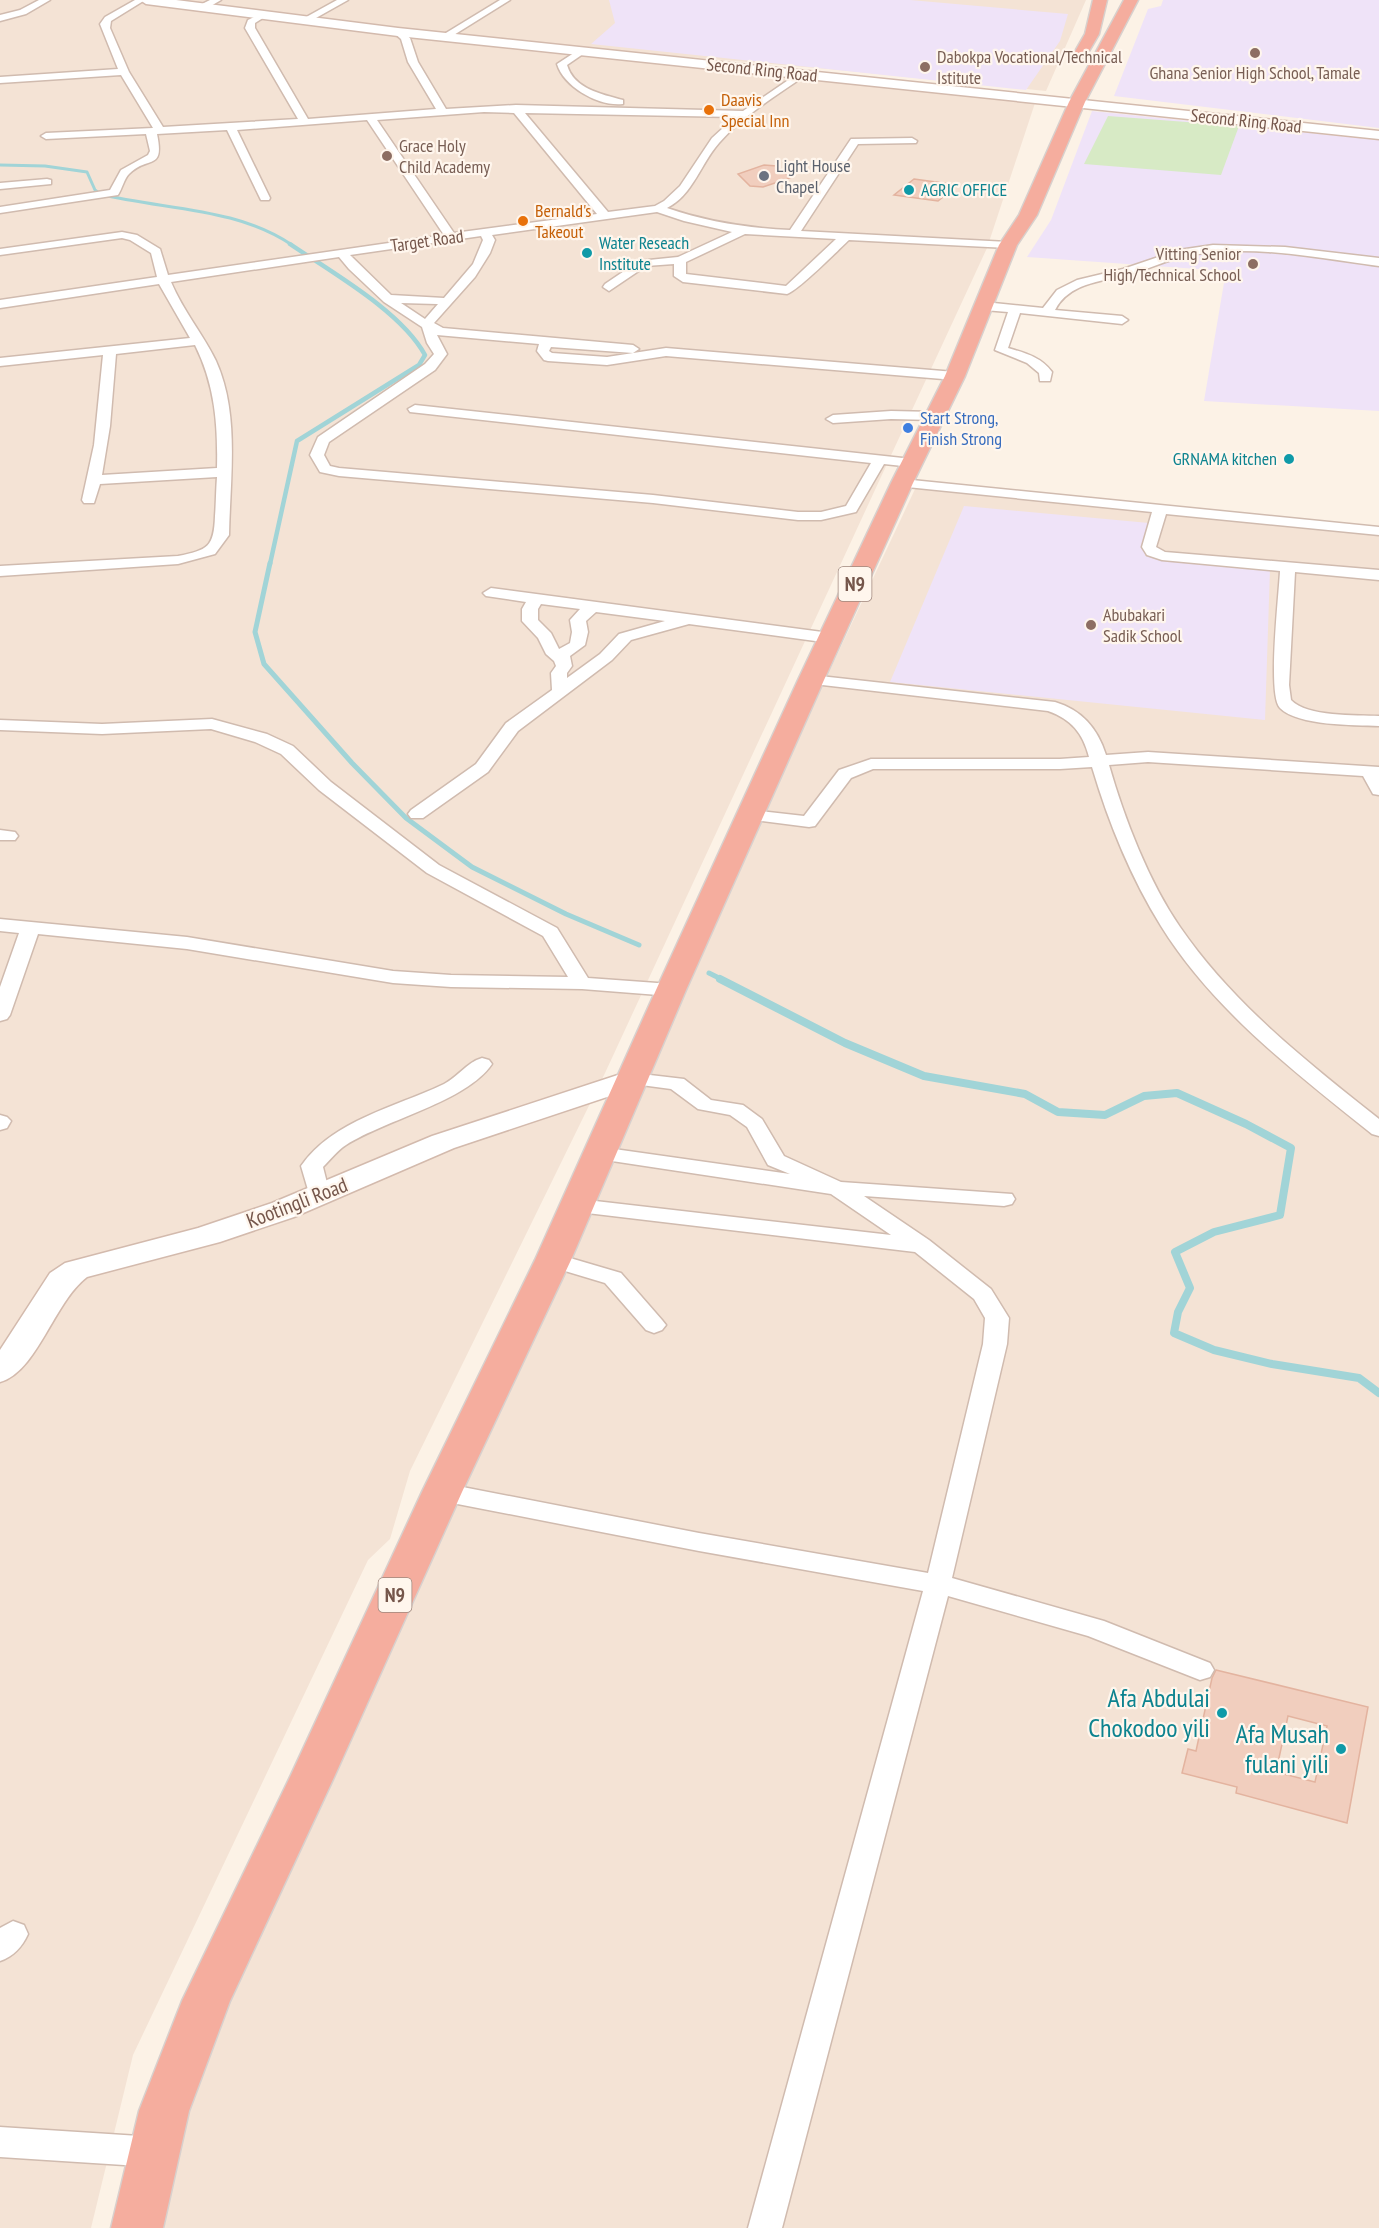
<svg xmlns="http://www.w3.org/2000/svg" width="1379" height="2228" font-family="'PT Sans Narrow',sans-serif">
  <rect width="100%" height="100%" fill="#fcf2e6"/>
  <g fill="#f4e3d5">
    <path d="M0,0H152L277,17L1036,100L987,248L605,1073L410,1471L390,1539L368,1560L133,2055L91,2228H0Z"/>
    <path d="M174,0H1086L1046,91L829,69L606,50L314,19Z"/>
    <path d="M916,487L1379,533V2228H149L208,2040L772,793Z"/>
  </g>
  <g fill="#efe3f8">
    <path d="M609,0H910L1068,14L1060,41L1026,90L591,44L615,23Z"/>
    <path d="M1163,0H1379V128L1114,96L1148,9L1161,6Z"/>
    <path d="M1092,111L1379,140V411L1204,401L1226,271L1027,257L1051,220Z"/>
    <path d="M964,506L1149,523L1145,556L1270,569L1265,720L890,682Z"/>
  </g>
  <path fill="#d7eac5" d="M1108,116L1239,126L1221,175L1084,164Z"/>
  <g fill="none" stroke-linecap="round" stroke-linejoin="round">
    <path stroke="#a1d4d7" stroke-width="3" d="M0,165L45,166L87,172L95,190L100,194C164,210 236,207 292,245"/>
    <path stroke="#a1d4d7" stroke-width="4.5" d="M270,564L297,441L419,365L425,355C401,311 331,272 290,244"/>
    <g stroke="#a1d4d7" stroke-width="5">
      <path d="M270,563L255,632L264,664L352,763L406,818L472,867L566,914L639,945"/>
      <path d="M709,973L723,980"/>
    </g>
    <path stroke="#a1d4d7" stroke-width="8" d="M720,979L845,1043L924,1076L1025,1094L1058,1112L1105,1115L1144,1096L1177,1093L1246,1124L1291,1148L1280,1215L1214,1232L1175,1252L1190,1288L1178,1312L1174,1333L1214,1350L1272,1364L1359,1378L1379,1393"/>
  </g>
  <g fill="#f1cebe" stroke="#e3b39f" stroke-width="1.5" fill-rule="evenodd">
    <path d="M764,165L777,166L790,178L763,187L750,186L738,174Z"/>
    <path d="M914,179L958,185L938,201L894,195Z"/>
    <path d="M1216,1670L1368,1707L1347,1823L1236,1793L1237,1787L1182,1773L1188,1749L1196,1751L1212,1678ZM1288,1716L1327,1726L1315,1782L1276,1772Z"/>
  </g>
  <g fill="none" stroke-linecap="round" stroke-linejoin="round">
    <g stroke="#d0bbaf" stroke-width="3">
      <g id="street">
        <path d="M39,0H50L26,14L0,21V15L20,10Z"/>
        <path d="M135,0H145L111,21L110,28L129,72L163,127L298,119L245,28L248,20L262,13L266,16L255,23V28L308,119L436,109L408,62L401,39L393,32L398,29L410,38L418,62L446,109L516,105L743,111L800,72L803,73V77C774,97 743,116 719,143C701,163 693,195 667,208C708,222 747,228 790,230L851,139L912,138L917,141L916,143L858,144L801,231L1008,242L1014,245L1008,248L849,240C837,251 799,290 787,294L683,282L674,276V264L646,266L609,291L603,287L605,284L639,261L678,257L732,232L684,221L657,212L492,235L495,240L490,253L475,277L434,323L443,328L633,345L639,349L633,353L551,347L549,351L552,353L607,357L666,348L955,372L961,376L955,380L666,356L607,365L548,361L544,360L537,351L539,344L437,335L447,354L435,370L329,442L324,455L330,466L339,468L653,495L798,512H821L846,506L871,463L410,412L408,409L415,405L912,459L919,463L912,467L884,464L856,512L821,520H798L653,503L339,476L320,472L310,455L318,437L425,364L434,354L427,343L422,327L384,302L349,269L339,257L171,282C183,311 203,334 216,361C240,414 230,478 229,535L215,554L178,564L0,576V566L178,556C208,550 214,547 215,516C216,503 216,490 217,477L100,484L94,503H84L82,500L94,445L103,355L0,366V358L190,338L159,284L0,308V300L157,277L151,253L130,240L122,238L0,255V249L122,232L137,235L160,249L168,275L444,235L367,120L237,130L270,198L269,200H261L260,198L227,130L157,134C165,172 147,155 129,174C124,179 122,189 118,195L0,213V207L110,190L121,170L148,155L150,151L146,134L46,139L41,136L46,133L153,128L121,75L0,83V77L118,69L100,24L105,17ZM484,112L514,113L597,214L454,233L377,120ZM525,113L735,117L712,138L680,186L664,201L655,206L608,212ZM745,234L836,239L786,286L686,274V262ZM481,236L483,240L473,264L444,298L391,295L350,255ZM401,303L437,304H438L425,319ZM195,345C215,385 218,425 217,468L102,475L110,426L116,354Z"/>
        <path d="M210,0H221L204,10H198V6Z"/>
        <path d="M337,0H348L307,23L299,21Z"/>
        <path d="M500,0H510L449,38L441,36Z"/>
        <path d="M580,49L583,50V54L567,65C574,89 601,94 623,100V104C599,107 564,87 557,64Z"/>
        <path d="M47,179L51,180V184L0,189V183Z"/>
        <path d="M1213,245L1285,247L1379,258V266C1318,258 1253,244 1192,255C1169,258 1149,270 1126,275C1100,282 1069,283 1055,310L1122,316L1128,320L1122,324L1020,313L1008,348C1025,353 1041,357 1052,372L1050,381H1040L1039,373L1027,363L995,350L1008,312L984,310L978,306L984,302L1043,308L1057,290L1077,280L1123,269L1179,250Z"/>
        <path d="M891,411L934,412L941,416L934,420L891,419L833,423L826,419L833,415Z"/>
        <path d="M902,479L1379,527V535L1166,514L1156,547L1165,552L1379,570V580L1295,572L1289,685L1291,700C1307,717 1356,715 1379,716V726C1354,725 1298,726 1280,708C1267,695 1279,594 1280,571L1162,560L1147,555L1142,547L1152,512L897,486L895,483Z"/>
        <path d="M491,588L830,633L838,638L830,643L689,624L631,640L612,660L518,731L488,772L423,818H411L408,814L411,810L476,764L506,723L552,690L551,673L556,666L554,661L546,654L538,638L522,621V609L526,602L486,596L483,593ZM541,604L580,609L570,620L572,632L570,643L559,649L551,633L538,620V609ZM596,612L665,621L619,634L600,654L567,678V673L572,666L570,656L585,645L588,632L586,621Z"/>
        <path d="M811,675L1055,702C1082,710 1098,729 1106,755L1148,752L1379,767V795L1373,794L1363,776L1148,762L1109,765C1124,818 1149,882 1180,927C1233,1004 1307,1062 1379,1119V1136L1372,1134C1296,1073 1213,1010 1161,926C1131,878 1108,821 1092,767L1060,769H873L851,778L815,826L809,827L746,819L743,815L746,811L752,810L804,816L839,770L871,759H1060L1089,757C1083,733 1071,719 1048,711L805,683L803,680Z"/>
        <path d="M212,719L267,734L293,746L331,782L439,865L557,928L588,978L671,984L678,986L681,990L678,994L671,996L582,989L451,987L393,983L187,949L38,934L10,1015L7,1019L0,1021V987L19,933L0,931V919L187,937L393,971L451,975L568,977L543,936L427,873L319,790L281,754L255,742L211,729L102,734L0,730V720L102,724Z"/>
        <path d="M0,830L15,832L18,836L15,840H0Z"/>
        <path d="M482,1058L489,1060L492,1064C466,1102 387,1119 346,1145C338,1150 330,1160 323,1167L330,1195L327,1200L319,1202L311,1200L301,1166C333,1120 396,1107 444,1084C458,1077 467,1062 482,1058Z"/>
        <path d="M633,1073L684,1079L711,1100L743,1105L762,1119L784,1156L841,1182L1012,1194L1015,1199L1012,1204L1004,1206L864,1196L929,1240L991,1289L1009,1318L1007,1344L952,1578L1104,1621L1210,1663L1214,1670L1210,1677L1200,1680L1088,1636L948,1596L782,2228H748L923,1591L699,1551L442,1501L433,1498L429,1492L433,1486L442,1483L699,1533L928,1573L983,1344L985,1318L974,1299L915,1252L570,1211L567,1206L570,1201L578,1199L891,1235L831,1194L592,1158L589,1153L592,1148L600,1147L790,1174L768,1165L747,1127L730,1115L698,1109L671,1089L626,1083L623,1079L626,1075Z"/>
        <path d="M0,1115L7,1117L11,1121L7,1128L0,1130Z"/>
        <path d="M553,1253L621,1273L662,1320L666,1325L662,1330L654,1333L646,1330L605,1283L545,1265L542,1260L545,1255Z"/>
        <path d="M13,1921L24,1925L28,1934C22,1947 14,1956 0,1961V1928Z"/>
        <path d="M0,2127L155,2137L166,2142L171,2152L166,2162L155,2167L0,2157Z"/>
      </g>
    </g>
    <g stroke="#d3baad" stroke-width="3">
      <g id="secondary">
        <path d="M140,0H176L398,28L1379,131V139L398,36L146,4Z"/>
        <path d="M633,1070L643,1073L648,1079L643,1085L454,1148L294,1217L220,1242L87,1277C54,1302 37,1372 0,1382V1350L50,1273L65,1263L198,1228L272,1203L432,1136Z"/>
      </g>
    </g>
    <g stroke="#d8d0cd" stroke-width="3">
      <g id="highway">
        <path d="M1093,0H1107L1099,34L1085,58H1075L1073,55L1085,34Z"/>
        <path d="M1124,0H1138L1085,102L1037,215L1017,245L965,376L913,483L824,680L686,990L571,1260L462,1492L335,1775L230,2001L189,2111L163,2228H111L139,2111L182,2001L291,1775L422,1492L535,1260L656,990L798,680L891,483L945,376L999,245L1019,215L1069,102Z"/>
      </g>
    </g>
    <use href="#street" fill="#fff" fill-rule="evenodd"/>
    <use href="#secondary" fill="#fff" fill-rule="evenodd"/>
    <use href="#highway" fill="#f5ad9e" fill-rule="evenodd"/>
  </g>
  <g fill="#8d6e63" stroke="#fff6ed" stroke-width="2">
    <circle cx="1255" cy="53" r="6"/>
    <circle cx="925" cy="67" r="6"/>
    <circle cx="387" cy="156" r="6"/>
    <circle cx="1253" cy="264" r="6"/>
    <circle cx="1091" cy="625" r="6"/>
  </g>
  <g fill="#e8710a" stroke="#fff6ed" stroke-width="2">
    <circle cx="709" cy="110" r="6"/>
    <circle cx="523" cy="221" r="6"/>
  </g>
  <circle fill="#6b7280" stroke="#fff6ed" stroke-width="2" cx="764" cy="176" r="6"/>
  <g fill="#0f9aa8" stroke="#fff6ed" stroke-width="2">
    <circle cx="909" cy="190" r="6"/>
    <circle cx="587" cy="253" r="6"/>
    <circle cx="1289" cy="459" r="6"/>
    <circle cx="1222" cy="1713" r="6"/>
    <circle cx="1341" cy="1749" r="6"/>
  </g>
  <circle fill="#3f7fe0" stroke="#fff6ed" stroke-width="2" cx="908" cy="428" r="6"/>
  <g text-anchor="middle" stroke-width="4.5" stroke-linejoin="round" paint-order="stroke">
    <g font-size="18" fill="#785e54" stroke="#fff6ed" text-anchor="start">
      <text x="937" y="63">Dabokpa Vocational/Technical<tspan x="937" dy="21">Istitute</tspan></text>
      <text x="1255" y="79" text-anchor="middle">Ghana Senior High School, Tamale</text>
      <text x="399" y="152">Grace Holy<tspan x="399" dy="21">Child Academy</tspan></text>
      <text x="1241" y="260" text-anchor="end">Vitting Senior<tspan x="1241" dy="21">High/Technical School</tspan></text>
      <text x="1103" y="621">Abubakari<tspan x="1103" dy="21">Sadik School</tspan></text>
    </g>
    <g font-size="18" fill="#75564b" stroke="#fff6ed">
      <text transform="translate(762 70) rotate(6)" y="6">Second Ring Road</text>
      <text transform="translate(1246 121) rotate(6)" y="6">Second Ring Road</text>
      <text transform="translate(427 241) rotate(-8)" y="6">Target Road</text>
    </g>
    <g font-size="18" fill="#c56008" stroke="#fff6ed" text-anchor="start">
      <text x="721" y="106">Daavis<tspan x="721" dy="21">Special Inn</tspan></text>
      <text x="535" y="217">Bernald's<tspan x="535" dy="21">Takeout</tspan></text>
    </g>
    <g font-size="18" fill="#5b616d" stroke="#fff6ed" text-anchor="start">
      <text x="776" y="172">Light House<tspan x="776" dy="21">Chapel</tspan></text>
    </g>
    <g font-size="18" fill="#0d838f" stroke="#fff6ed" text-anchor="start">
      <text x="921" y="196">AGRIC OFFICE</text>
      <text x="599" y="249">Water Reseach<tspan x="599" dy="21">Institute</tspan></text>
      <text x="1277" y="465" text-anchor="end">GRNAMA kitchen</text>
    </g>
    <g font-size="18" fill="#366cbe" stroke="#fff6ed" text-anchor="start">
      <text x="920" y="424">Start Strong,<tspan x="920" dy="21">Finish Strong</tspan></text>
    </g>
    <g fill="#fff6ed" stroke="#9e867c" stroke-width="1.5">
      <rect x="838.5" y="567" width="33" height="34" rx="4.5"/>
      <rect x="378.5" y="1578" width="33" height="34" rx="4.5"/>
    </g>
    <g font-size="20" font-weight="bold" fill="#75564b">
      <text x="855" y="591">N9</text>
      <text x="395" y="1602">N9</text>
    </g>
    <g font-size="21" fill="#75564b" stroke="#fff6ed">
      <text transform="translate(297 1203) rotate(-21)" y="7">Kootingli Road</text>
    </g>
    <g font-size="26" fill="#0d838f" stroke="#fff6ed" text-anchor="end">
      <text x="1210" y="1707">Afa Abdulai<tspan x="1210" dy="30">Chokodoo yili</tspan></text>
      <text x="1329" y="1743">Afa Musah<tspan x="1329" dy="30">fulani yili</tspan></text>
    </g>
  </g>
</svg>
